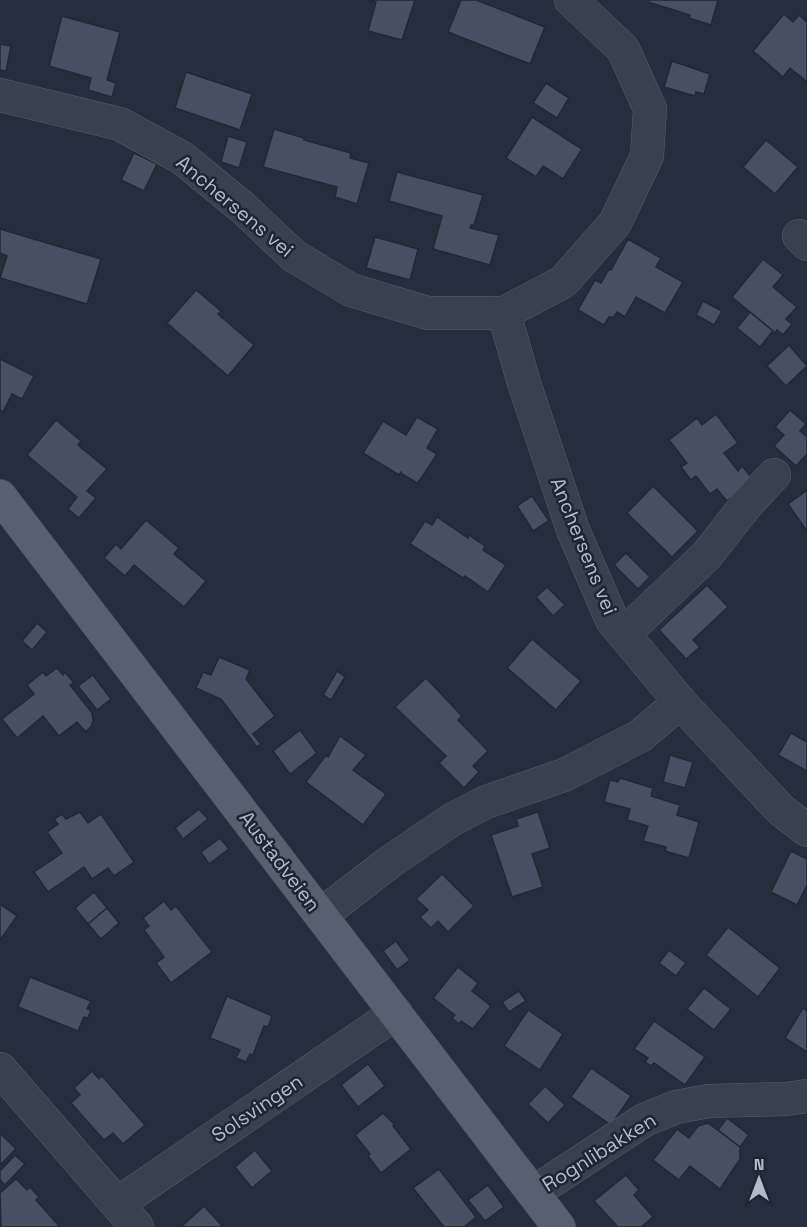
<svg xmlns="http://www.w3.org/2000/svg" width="807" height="1227" font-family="'Space Grotesk',sans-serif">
  <rect width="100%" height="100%" fill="#242f3e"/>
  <g fill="#455162" stroke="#1f2835" stroke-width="1.5">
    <path d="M367,0H415L402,40L368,31L376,2Z"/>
    <path d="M461,0H476L545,27L530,64L448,32Z"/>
    <path d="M649,0H718L711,25L689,18L690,15L648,2Z"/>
    <path d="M784,14L793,22L799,15L807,22V82L790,68L783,77L753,51Z"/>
    <path d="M62,16L120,32L107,80L116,83L112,97L88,90L91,78L49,66Z"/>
    <path d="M0,44L11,46L6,71L0,70Z"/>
    <path d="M672,61L710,74L704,94L696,92L695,96L664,87Z"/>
    <path d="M186,72L252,94L240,130L175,108Z"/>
    <path d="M546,83L569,98L557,118L533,103Z"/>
    <path d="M532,117L582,149L563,179L543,166L536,177L506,158Z"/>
    <path d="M274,129L304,138V140L351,153L350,158L369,163L357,204L335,197L337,187L263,167Z"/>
    <path d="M228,136L247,142L239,168L221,162Z"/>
    <path d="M766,140L798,167L775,194L743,167Z"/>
    <path d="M134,153L157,164L144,191L121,180Z"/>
    <path d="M397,172L483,195L474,225H471L470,228L499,235L490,265L433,249L442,216L389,201Z"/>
    <path d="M0,229L101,259L87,304L0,278L7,256L0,253Z"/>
    <path d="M375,237L418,249L410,280L366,268Z"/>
    <path d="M628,239L661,258L656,267L683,282L665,313L636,297L625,317L617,312L614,317H609L604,325L578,310L595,280L601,283L609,269L611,270Z"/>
    <path d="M763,259L783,275L773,287L797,307L786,319L792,324L783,335L777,330L775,333L732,297Z"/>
    <path d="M196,290L221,311L218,314L254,345L228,376L167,323Z"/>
    <path d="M703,301L722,311L714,325L696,315Z"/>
    <path d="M750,312L773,331L760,347L737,328Z"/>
    <path d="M789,345L807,366L786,386L767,366Z"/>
    <path d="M0,359L34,376L22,399L12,394L3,412L0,410Z"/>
    <path d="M790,410L806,424L800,431L807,437V454L796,466L774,446L784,435L775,427Z"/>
    <path d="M716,414L738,443L724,453L738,471L742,466L753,479L727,501L717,489L710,494L696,476L691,480L681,467L687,463L669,440L697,418L702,425Z"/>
    <path d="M417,417L438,429L427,448L437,454L420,480L417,483L402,474L401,472L399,475L363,453L383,421L406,435Z"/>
    <path d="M56,420L81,441L78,445L107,469L87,491L96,498L79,518L68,509L77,497L27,455Z"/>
    <path d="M653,486L698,531L672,557L627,513Z"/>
    <path d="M807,490V531L788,504Z"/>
    <path d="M532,496L549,521L533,531L517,506Z"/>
    <path d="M437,517L468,538L469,535L485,546L483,550L506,565L488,592L465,576L463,578L410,544L425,521L432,525Z"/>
    <path d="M146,520L179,548L174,554L206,581L184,607L134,565L125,576L104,558L116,544L121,549Z"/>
    <path d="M626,553L650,577L638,589L614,565Z"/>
    <path d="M707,585L728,607L693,640L700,647L686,659L659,630Z"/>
    <path d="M547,587L565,605L553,616L536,597Z"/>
    <path d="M37,623L47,632L32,650L22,641Z"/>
    <path d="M532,639L581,681L556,710L507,668Z"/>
    <path d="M219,657L250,670L246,679L275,716L253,734L261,744L257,747L221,699L196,688L203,672L211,675Z"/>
    <path d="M57,668L63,675L65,672L74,683L70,685L92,713L93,721L91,726L86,732L77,722L59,736L43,716L17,738L2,719L34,694L27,685L43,672L46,676Z"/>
    <path d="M337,671L345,677L331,700L323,695Z"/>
    <path d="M93,675L111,699L97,710L78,686Z"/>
    <path d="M426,678L462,716L458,720L488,751L473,766L479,772L464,788L439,763L446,756L395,707Z"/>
    <path d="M300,730L317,753L290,774L273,751Z"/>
    <path d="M791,733L807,742V771L778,755Z"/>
    <path d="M340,736L366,755L353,770L386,794L363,825L306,782L326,755L328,757Z"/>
    <path d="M670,755L693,762L685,788L663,782Z"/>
    <path d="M620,778L653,788L651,796L680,805L677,815L699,822L689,858L665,851L666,847L643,841L648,826L627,820L630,809L604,802L610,780L618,782Z"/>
    <path d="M199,809L208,819L183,839L175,828Z"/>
    <path d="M80,812L88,823L101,814L134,862L114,876L108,868L92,879L84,867L48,892L34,872L62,853L47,832L58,824L54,819L62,814L66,819Z"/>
    <path d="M538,812L550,848L532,854L543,887L512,897L491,835L518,826L516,819Z"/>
    <path d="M220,838L229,849L209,864L201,852Z"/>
    <path d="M791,851L807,859V885L797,905L771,892Z"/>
    <path d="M442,874L474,906L448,932L438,921L431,928L420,917L428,910L416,899Z"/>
    <path d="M94,892L107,908L88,924L75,908Z"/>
    <path d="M164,901L171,910L176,906L212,952L171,983L156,963L164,957L144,930L149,926L143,918Z"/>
    <path d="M0,904L17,916L0,940Z"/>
    <path d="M107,908L119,923L101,939L88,924Z"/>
    <path d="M728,927L780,968L758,997L706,955Z"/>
    <path d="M396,941L410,960L397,970L383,951Z"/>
    <path d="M669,950L686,963L676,976L659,963Z"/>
    <path d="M458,967L478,983L472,991L491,1006L473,1029L461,1021L459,1024L452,1018L455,1015L433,998Z"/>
    <path d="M30,977L91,1001L87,1009L91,1010L88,1018L84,1017L78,1031L18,1007Z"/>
    <path d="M704,988L731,1009L714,1030L687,1009Z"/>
    <path d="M519,991L526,1001L509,1012L502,1002Z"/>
    <path d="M227,996L272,1016L268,1027L264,1026L253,1055L250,1054L246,1062L236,1058L240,1050L210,1038Z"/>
    <path d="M803,1008L807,1011V1052L785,1038Z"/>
    <path d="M528,1010L563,1034L540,1070L504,1046Z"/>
    <path d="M654,1021L705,1057L685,1085L654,1063L651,1066L645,1062L648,1058L634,1049Z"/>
    <path d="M368,1064L385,1086L358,1107L341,1085Z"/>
    <path d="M591,1068L631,1096L611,1125L571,1097Z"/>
    <path d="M92,1071L99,1079L102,1076L145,1125L123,1144L113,1133L104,1140L71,1103L80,1095L74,1088Z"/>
    <path d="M545,1086L565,1105L548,1123L528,1104Z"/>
    <path d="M383,1113L395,1125L393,1126L411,1149L381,1173L368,1156L370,1154L355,1135Z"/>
    <path d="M727,1118L749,1135L740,1147L718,1130Z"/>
    <path d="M708,1123L740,1147V1159L720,1189L690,1166L679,1180L653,1160L677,1129L689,1138L698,1126Z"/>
    <path d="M0,1133L16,1149L0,1165Z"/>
    <path d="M255,1150L272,1171L252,1188L235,1167Z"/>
    <path d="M15,1155L25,1164L5,1185L0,1180V1171Z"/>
    <path d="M439,1169L476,1217L464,1227H444L413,1188Z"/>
    <path d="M626,1175L639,1190L634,1195L653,1217L641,1227H618L594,1201Z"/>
    <path d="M16,1179L27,1190L30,1187L39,1197L36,1200L60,1227H1L0,1193Z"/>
    <path d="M488,1185L504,1207L485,1221L468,1200Z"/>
    <path d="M204,1206L223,1227H181Z"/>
  </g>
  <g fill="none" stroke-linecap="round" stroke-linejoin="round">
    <g stroke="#565f6c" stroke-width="34">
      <g id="minor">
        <path d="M0,95L120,124L182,158L242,207L294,256L351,290L428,313H504L563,282L615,223L647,156L650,109L623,49L571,0"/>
        <path d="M799,236L807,244"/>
        <path d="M504,313L524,383L573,530L612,620L680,702L781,810L807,830"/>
        <path d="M624,634L706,556L747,504L774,475"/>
        <path d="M321,915L391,861L453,819L486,802L564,775L640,736L680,702"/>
        <path d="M0,1069L137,1227"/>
        <path d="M533,1193L644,1120L676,1107L709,1101L786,1099L807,1096"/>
        <path d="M117,1204L396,1013"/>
      </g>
    </g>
    <g stroke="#414a57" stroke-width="34">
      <path id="major" d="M0,496L559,1227"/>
    </g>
    <use href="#minor" stroke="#38414e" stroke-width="33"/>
    <use href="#major" stroke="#56606e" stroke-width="33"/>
  </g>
  <g text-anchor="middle" stroke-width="5" stroke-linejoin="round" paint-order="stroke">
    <g font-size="20" fill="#b4bcc9" stroke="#1d2633">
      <text transform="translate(235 206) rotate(40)" y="7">Anchersens vei</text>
      <text transform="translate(584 546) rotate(68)" y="7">Anchersens vei</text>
      <text transform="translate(280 861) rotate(53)" y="7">Austadveien</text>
      <text transform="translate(257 1108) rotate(-34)" y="7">Solsvingen</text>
      <text transform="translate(599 1152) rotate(-32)" y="7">Rognlibakken</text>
    </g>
  </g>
  <g transform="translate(759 1179)" stroke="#1d2633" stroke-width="4.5" paint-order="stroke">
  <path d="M0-4.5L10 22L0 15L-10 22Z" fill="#b4bcc9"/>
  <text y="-9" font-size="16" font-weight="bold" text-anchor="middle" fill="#b4bcc9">N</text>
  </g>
</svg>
